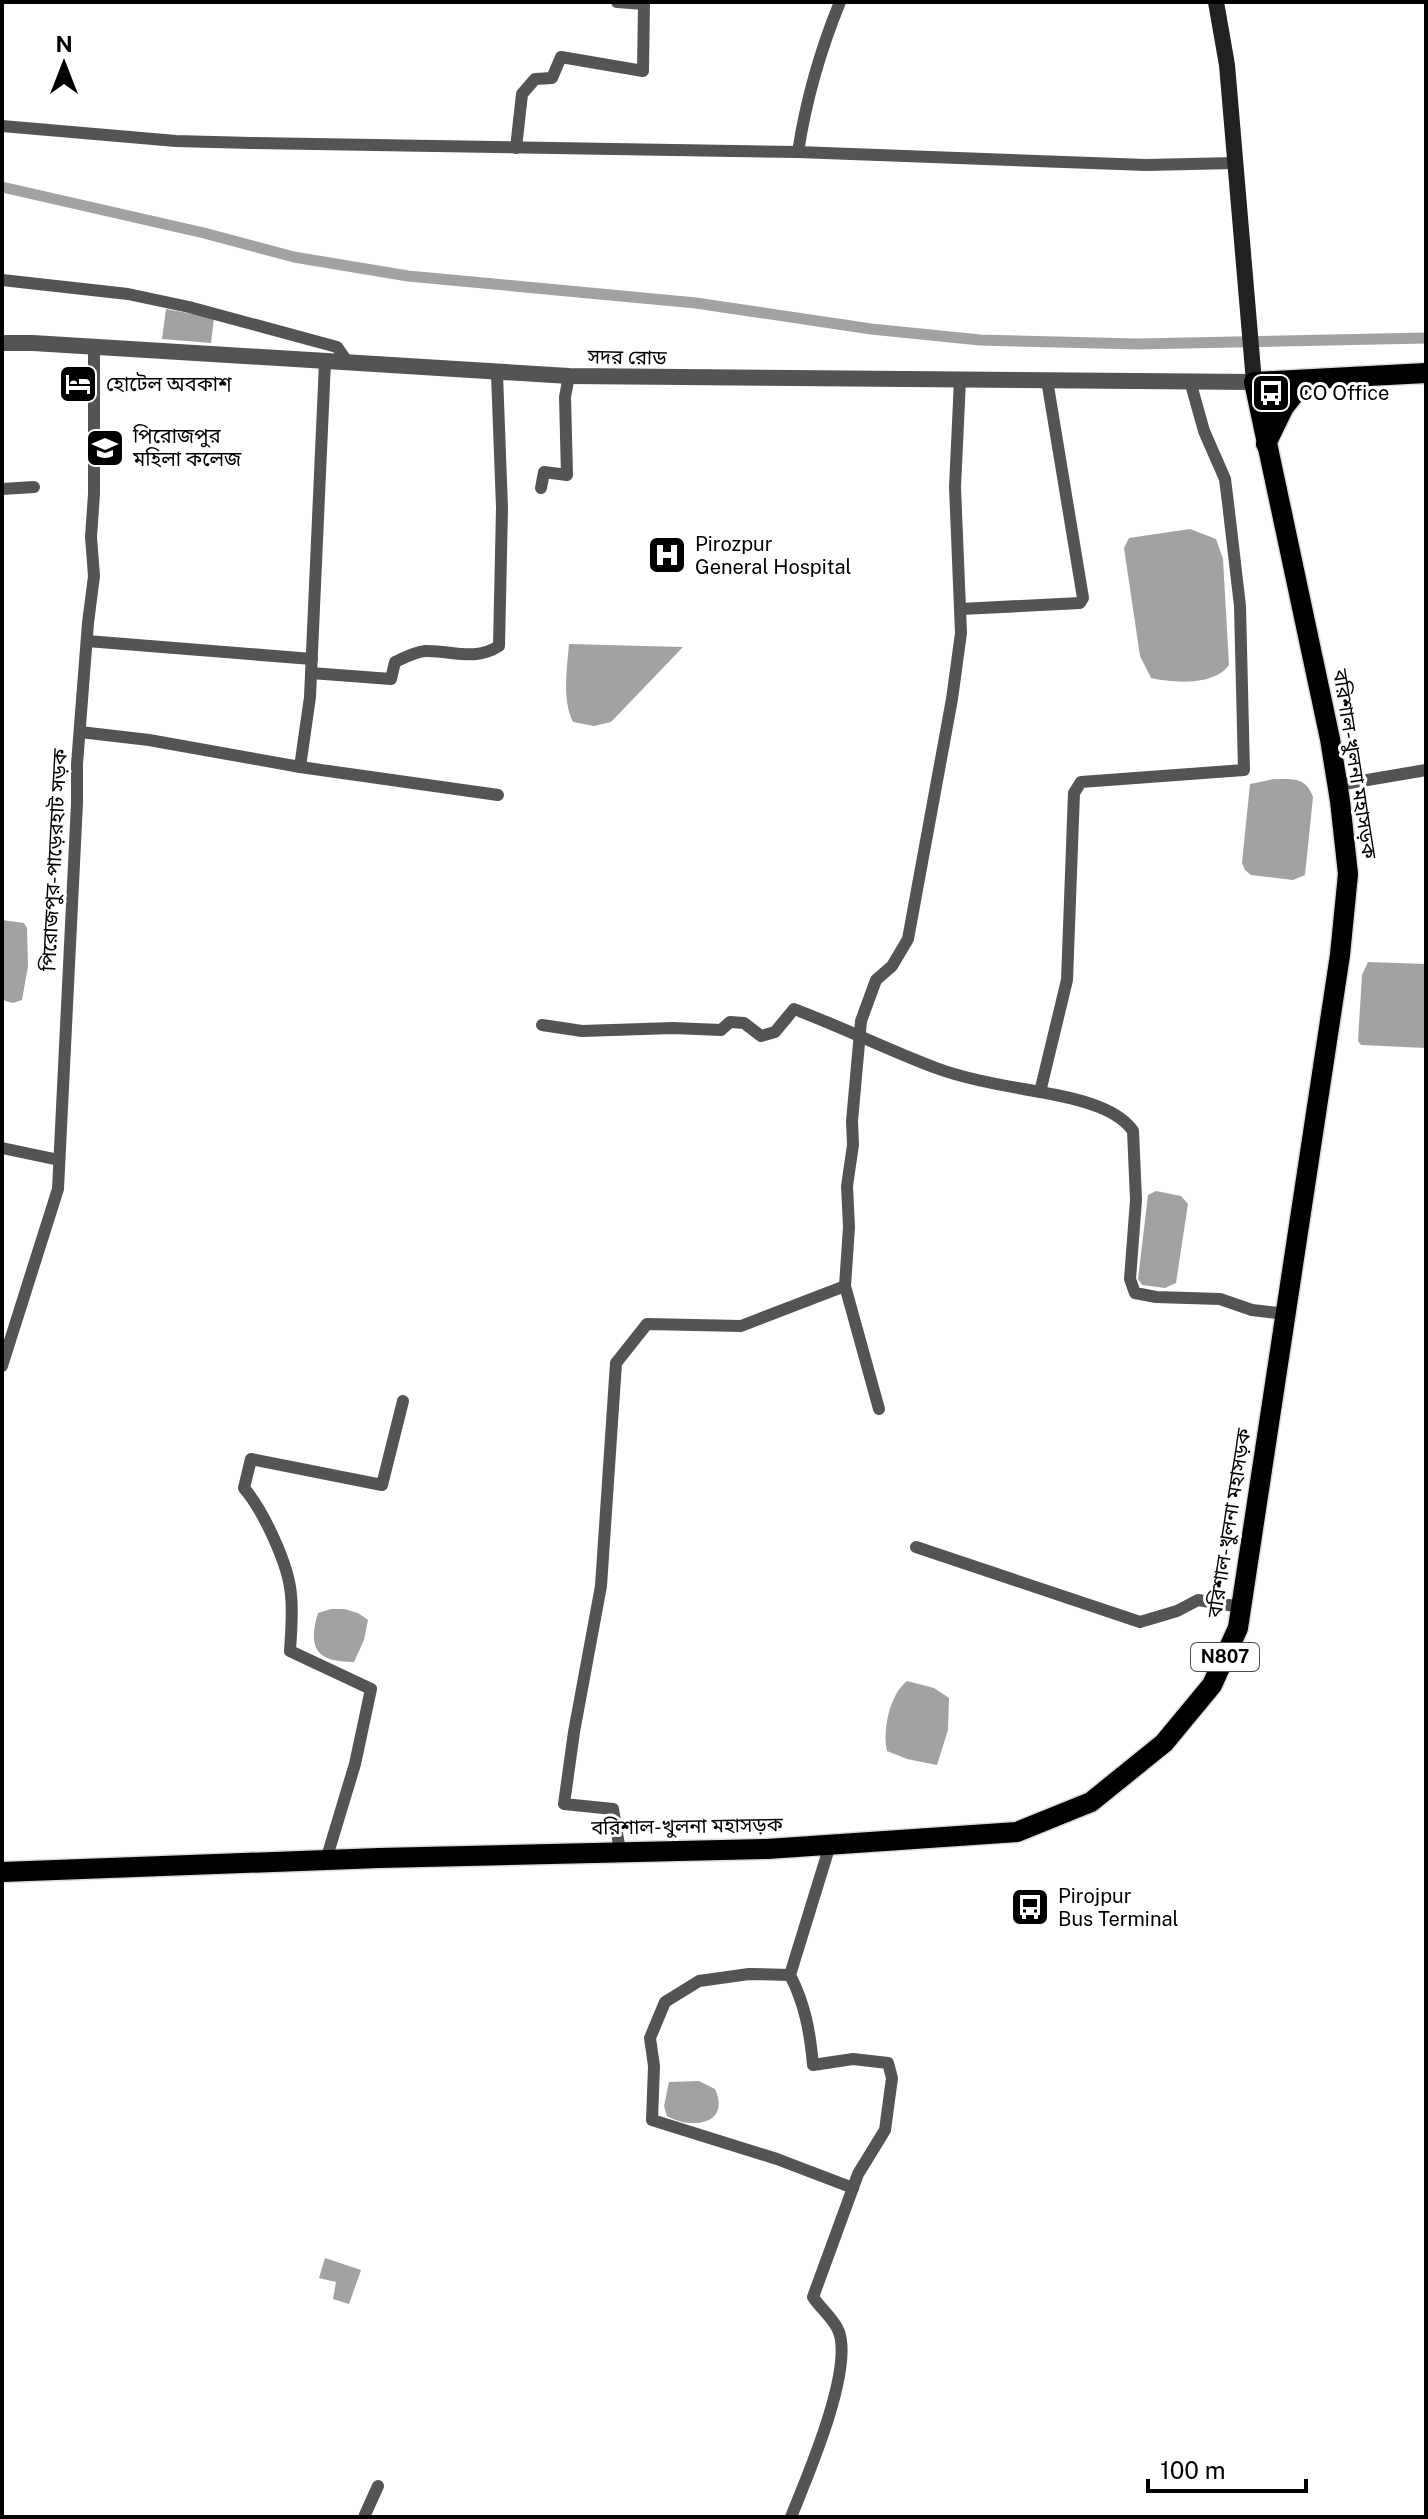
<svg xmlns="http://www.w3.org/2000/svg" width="1428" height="2519" font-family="'Public Sans','Noto Sans Bengali',sans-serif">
  <rect width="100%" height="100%" fill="#fff"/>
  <g fill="#a2a2a2">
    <path d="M166,309L214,318L211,343L162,339Z"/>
    <path d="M1190,529L1216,539L1223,559L1229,665C1214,686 1174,683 1151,678L1140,656L1124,548L1129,538Z"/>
    <path d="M569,644L683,647L611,722L594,726L573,722C562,700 567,668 569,644Z"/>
    <path d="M1274,779C1293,779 1306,777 1313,797L1305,875L1293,880L1251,875L1245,870L1242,863L1250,784Z"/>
    <path d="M2,920L24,923L27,928L28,966L22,1000L13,1003L2,1000Z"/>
    <path d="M1368,962L1426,964V1048L1361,1045L1358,1041L1362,975Z"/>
    <path d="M1156,1191L1181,1196L1188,1204L1176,1283L1165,1288L1142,1285L1138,1279L1148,1195Z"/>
    <path d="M344,1609L358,1613L368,1620L364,1640L354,1662C317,1662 307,1649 318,1613L331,1609Z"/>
    <path d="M907,1681L934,1688L949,1698L948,1730L937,1765L907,1759L887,1751C882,1730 890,1694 907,1681Z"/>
    <path d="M699,2081L715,2089C731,2125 691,2130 667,2116L664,2106L669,2082Z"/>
    <path d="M325,2258L361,2270L349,2304L333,2299L336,2282L319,2278Z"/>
  </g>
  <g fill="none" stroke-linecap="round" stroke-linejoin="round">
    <path stroke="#a2a2a2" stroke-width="11" d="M2,187L204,233L294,257L408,276L696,303L871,329L980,340L1137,344L1426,338"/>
    <g stroke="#dbdbdb" stroke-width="23">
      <g id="trunk">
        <path d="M1266,444L1284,407L1305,380"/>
        <path d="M2,1872L379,1858L767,1849L1017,1832L1091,1802L1164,1743L1212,1685L1238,1628L1340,955L1348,874L1340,801L1330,739L1254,382L1426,373"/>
      </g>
    </g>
    <g stroke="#545454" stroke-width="12">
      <path d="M2,126L176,141L251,143L798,152L1146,165L1235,163"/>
      <path d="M516,148L522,94L535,79L552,78L561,57L643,71L644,4L617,2"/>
      <path d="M798,152C806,100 820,51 840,2"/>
      <path d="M2,280L128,294L189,307L337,347L348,363"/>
      <path d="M541,488L544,472L567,475L565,397L569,376"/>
      <path d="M2,489L34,487"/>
      <path d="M961,609L1080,603L1083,598L1047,380"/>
      <path d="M87,641L312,659"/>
      <path d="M311,673L391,679L395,662C404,658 414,652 425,651C451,650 474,662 499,646L502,508L497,374"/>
      <path d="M80,732L149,740L300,767L498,795"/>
      <path d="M300,767L310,697L325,362"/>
      <path d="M1338,785L1426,770"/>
      <path d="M542,1025L582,1031L673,1028L721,1030L730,1022L744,1023L761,1036L775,1032L794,1009C842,1027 888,1050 936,1068C974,1082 1016,1087 1056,1095C1081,1100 1118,1109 1133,1131L1136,1200L1130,1279L1135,1293L1156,1297L1220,1299L1252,1310L1286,1314"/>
      <path d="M1040,1092L1067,980L1074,793L1081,782L1244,770L1240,606L1228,503L1225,479L1204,431L1190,381"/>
      <path d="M2,1148L59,1160"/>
      <path d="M2,1366L58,1189L77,803V764L88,623L94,576L91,537L94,494V348"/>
      <path d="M879,1409L845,1286L849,1227L847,1186L853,1145L852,1121L861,1021L876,980L892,966L908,939L952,699L961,633L955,487L960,380"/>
      <path d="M916,1547L1140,1622L1177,1611L1198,1600L1241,1607"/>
      <path d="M620,1851L613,1809L564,1804L574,1732L601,1586L616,1363L647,1324L741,1326L845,1286"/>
      <path d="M326,1860L355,1764L371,1689L290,1651C291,1633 293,1613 291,1595C289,1565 263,1510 244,1488L251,1459L382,1485L403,1401"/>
      <path d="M790,1975L749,1974L699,1981L665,2002L650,2038L654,2066L652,2120L777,2159L853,2188"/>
      <path d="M364,2517L378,2486"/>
      <path d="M791,2517C807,2477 853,2372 839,2332C835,2320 820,2308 813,2297L858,2174L885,2130L892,2078L888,2063L853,2059L813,2065C810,2032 805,2004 790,1975L830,1845"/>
    </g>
    <path stroke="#545454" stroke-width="16" d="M2,343H33L569,376L1254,382"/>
    <path stroke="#212121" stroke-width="16" d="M1216,2L1227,65L1254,382"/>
    <use href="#trunk" stroke="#000" stroke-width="20"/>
  </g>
  <defs>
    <g id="hotel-square" transform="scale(2)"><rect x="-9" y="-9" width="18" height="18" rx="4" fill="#000" stroke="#fff"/><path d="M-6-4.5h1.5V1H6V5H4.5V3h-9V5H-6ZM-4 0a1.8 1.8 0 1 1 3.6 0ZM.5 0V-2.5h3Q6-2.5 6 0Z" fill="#fff"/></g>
    <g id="bus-square" transform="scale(2)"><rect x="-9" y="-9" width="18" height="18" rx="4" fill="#000" stroke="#fff"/><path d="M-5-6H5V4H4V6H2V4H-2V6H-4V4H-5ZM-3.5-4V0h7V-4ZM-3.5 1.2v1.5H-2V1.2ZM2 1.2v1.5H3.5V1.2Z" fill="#fff"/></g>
    <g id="university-square" transform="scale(2)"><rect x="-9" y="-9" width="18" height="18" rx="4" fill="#000" stroke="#fff"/><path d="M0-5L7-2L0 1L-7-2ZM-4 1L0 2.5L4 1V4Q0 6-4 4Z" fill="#fff"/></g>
    <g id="hospital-square" transform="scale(2)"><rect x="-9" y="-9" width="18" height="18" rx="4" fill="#000" stroke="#fff"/><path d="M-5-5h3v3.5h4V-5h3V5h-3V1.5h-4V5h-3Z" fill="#fff"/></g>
  </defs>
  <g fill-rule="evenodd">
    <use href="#hotel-square" x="78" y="384"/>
    <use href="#bus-square" x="1271" y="393"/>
    <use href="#university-square" x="105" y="448"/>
    <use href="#hospital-square" x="667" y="555"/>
    <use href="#bus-square" x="1030" y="1907"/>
  </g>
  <g text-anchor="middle" stroke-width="6" stroke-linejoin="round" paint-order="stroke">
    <rect fill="#fff" stroke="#4c4c4c" stroke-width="2" x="1191" y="1643" width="68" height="28" rx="6"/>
    <g font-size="18" font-weight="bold" fill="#000">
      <text x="1225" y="1663">N807</text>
    </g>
    <g font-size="20" fill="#000" stroke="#fff">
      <text transform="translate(627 357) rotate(1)" y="7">সদর রোড</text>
      <text transform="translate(1355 764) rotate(81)" y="7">বরিশাল-খুলনা মহাসড়ক</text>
      <text transform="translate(54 860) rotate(-87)" y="7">পিরোজপুর-পাড়েরহাট সড়ক</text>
      <text transform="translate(1229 1523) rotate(-81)" y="7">বরিশাল-খুলনা মহাসড়ক</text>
      <text transform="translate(687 1826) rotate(-1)" y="7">বরিশাল-খুলনা মহাসড়ক</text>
    </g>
    <g font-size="20" fill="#000" stroke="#fff" text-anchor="start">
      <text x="106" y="391">হোটেল অবকাশ</text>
      <text x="1299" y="400">CO Office</text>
      <text x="133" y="443">পিরোজপুর<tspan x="133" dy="23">মহিলা কলেজ</tspan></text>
      <text x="695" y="551">Pirozpur<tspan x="695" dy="23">General Hospital</tspan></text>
      <text x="1058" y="1903">Pirojpur<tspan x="1058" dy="23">Bus Terminal</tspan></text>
    </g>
  </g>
  <rect width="1428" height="2519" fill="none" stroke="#000000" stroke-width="8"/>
  <g transform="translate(64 64)" stroke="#ffffff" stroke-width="6" paint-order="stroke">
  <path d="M0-6L14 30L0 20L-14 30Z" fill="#000000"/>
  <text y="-12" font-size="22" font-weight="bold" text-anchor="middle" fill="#000000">N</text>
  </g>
  <path d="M1148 2479v12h158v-12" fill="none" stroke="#000000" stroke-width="4"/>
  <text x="1160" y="2479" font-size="24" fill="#000000" stroke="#ffffff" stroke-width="6" paint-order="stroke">100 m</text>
</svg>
